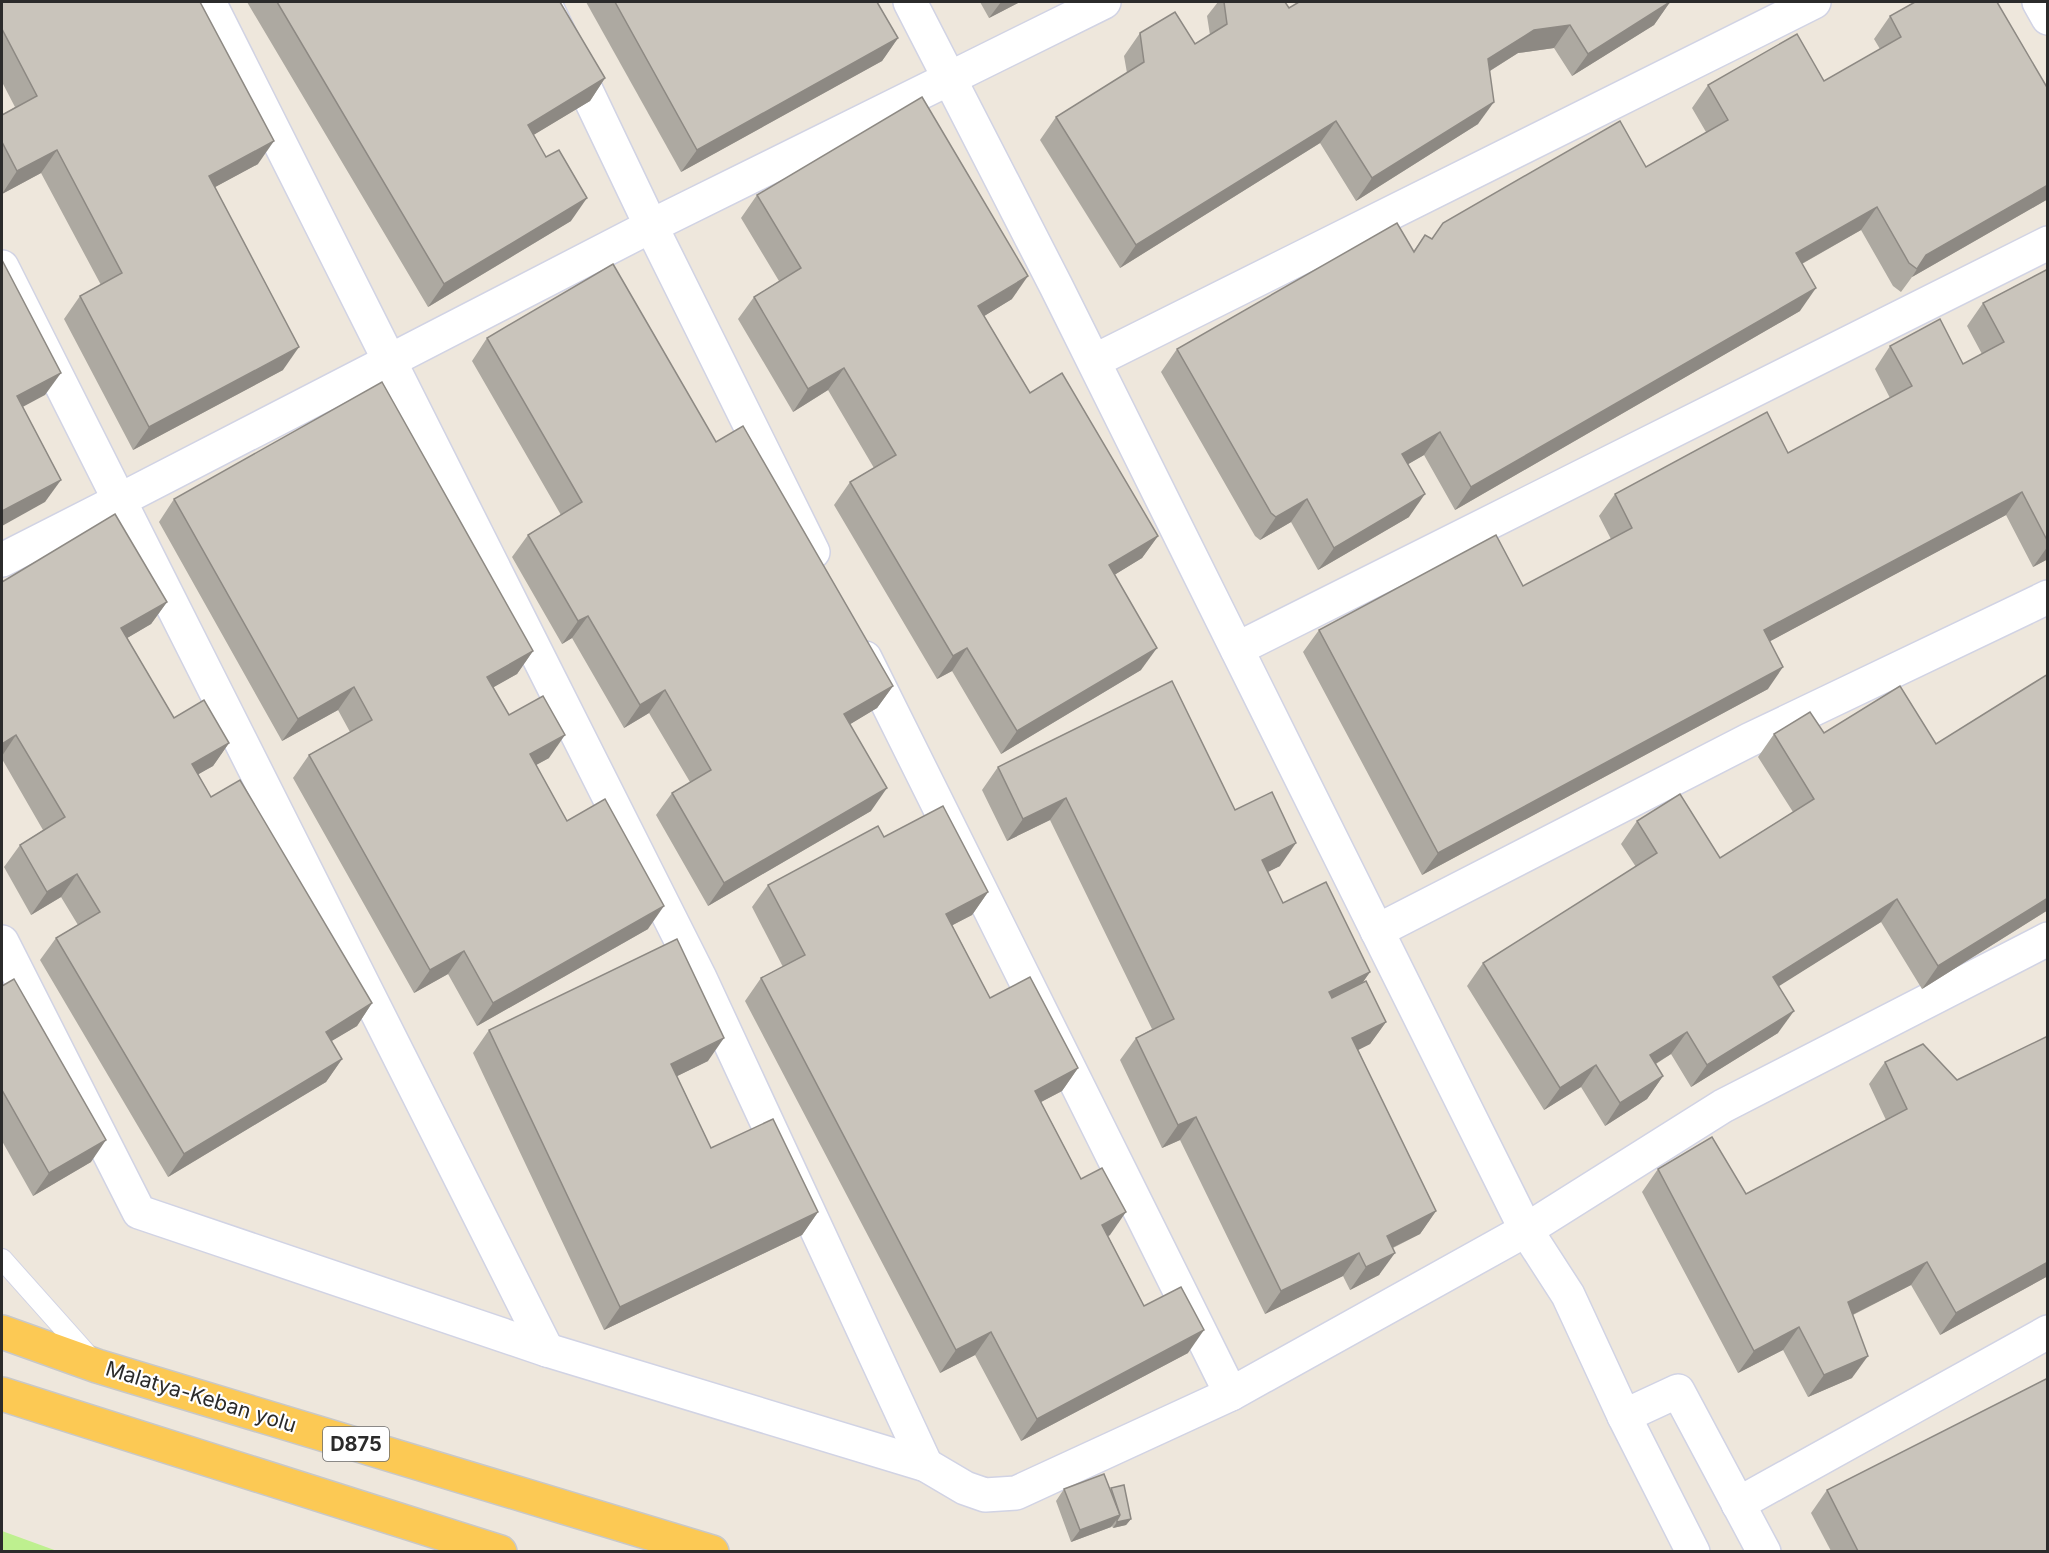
<svg xmlns="http://www.w3.org/2000/svg" width="2049" height="1553" font-family="Inter,sans-serif">
  <rect width="100%" height="100%" fill="#eee7dc"/>
  <path fill="#bef08f" d="M2,1531L57,1551H2Z"/>
  <g fill="none" stroke-linecap="round" stroke-linejoin="round">
    <g stroke="#d1d3e4" stroke-width="22">
      <path id="service" d="M2,1259L92,1360"/>
    </g>
    <g stroke="#d1d3e4" stroke-width="36">
      <g id="minor">
        <path d="M209,2L700,978L926,1465"/>
        <path d="M544,2L651,226L813,552"/>
        <path d="M910,2L1056,286L1526,1230L1568,1295L1624,1416L1693,1552"/>
        <path d="M2039,2L2048,18"/>
        <path d="M2,267L547,1350"/>
        <path d="M1094,361L1814,2"/>
        <path d="M2,560L118,501L651,226L1104,2"/>
        <path d="M1237,649L2048,243"/>
        <path d="M865,658L1231,1394"/>
        <path d="M1377,931L1749,740L2048,597"/>
        <path d="M2,942L139,1212L547,1350L926,1465L965,1488L985,1495L1016,1493L1231,1394L1526,1230L1723,1106L2048,939"/>
        <path d="M1624,1416L1678,1391L1764,1552"/>
        <path d="M1738,1504L2048,1332"/>
      </g>
    </g>
    <g stroke="#c8c8c8" stroke-width="36">
      <g id="trunk">
        <path d="M2,1332L97,1366L712,1552"/>
        <path d="M2,1394L500,1552"/>
      </g>
    </g>
    <use href="#service" stroke="#fff" stroke-width="20"/>
    <use href="#minor" stroke="#fff" stroke-width="33"/>
    <use href="#trunk" stroke="#fcc954" stroke-width="33"/>
  </g>
  <g fill="#ada9a1">
    <path d="M2,2L258,164L215,187L283,370L133,450L64,319L80,296L101,285L41,173L2,194V115L15,107L2,82Z"/>
    <path d="M247,2H560L605,78L590,101L533,135L546,157L571,221L428,307Z"/>
    <path d="M586,2H877L898,38L882,61L681,172Z"/>
    <path d="M980,2H1020L989,18Z"/>
    <path d="M1218,2H1285L1289,8L1670,2L1654,25L1572,76L1554,48L1518,53L1490,71L1478,124L1356,201L1320,143L1120,268L1040,140L1056,117L1127,73L1124,56L1140,33L1195,44L1210,35L1207,16Z"/>
    <path d="M1890,16L2048,199L1912,277L1901,292L1893,286L1861,230L1802,264L1800,311L1455,510L1424,455L1408,464L1409,517L1318,570L1291,522L1260,540L1255,536L1161,372L1177,349L1413,252L1425,235L1432,239L1443,223L1646,167L1706,132L1692,108L1708,85L1824,81L1880,49L1874,39Z"/>
    <path d="M757,195L1012,299L984,316L1030,393L1158,536L1142,558L1114,575L1141,670L1001,754L952,671L937,679L834,505L850,482L874,468L828,390L793,412L738,319L754,297L779,281L741,218Z"/>
    <path d="M2048,269V559L2033,567L2006,515L1770,641L1768,689L1422,875L1303,652L1319,630L1523,586L1611,539L1599,516L1615,494L1788,453L1890,398L1875,369L1890,346L1963,364L1982,354L1967,326L1983,303Z"/>
    <path d="M487,338L716,442L893,686L877,708L850,724L871,811L708,906L656,815L672,793L690,782L649,713L624,728L572,638L562,644L512,557L528,535L561,515L472,361Z"/>
    <path d="M174,499L533,651L517,674L493,687L509,715L549,758L536,765L567,821L648,929L477,1026L448,974L414,993L293,778L309,755L350,732L338,710L282,741L159,522Z"/>
    <path d="M2,582L167,602L151,624L127,638L174,718L229,743L213,766L198,774L211,797L372,1003L357,1026L331,1041L342,1059L326,1082L168,1177L40,960L56,938L78,925L61,897L31,915L4,867L20,845L43,830L2,759Z"/>
    <path d="M1824,733L1936,744L2048,910L1922,989L1881,922L1778,986V1033L1691,1087L1671,1054L1656,1064L1663,1076L1647,1099L1605,1126L1581,1087L1544,1110L1467,986L1483,963L1636,867L1621,844L1637,821L1720,858L1793,812L1758,757L1774,734Z"/>
    <path d="M998,767L1235,810L1280,866L1267,872L1283,903L1370,972L1362,983L1386,1022L1370,1044L1358,1050L1436,1211L1420,1234L1393,1248L1379,1275L1350,1290L1343,1276L1265,1314L1180,1140L1162,1148L1120,1060L1136,1038L1152,1029L1050,820L1007,841L982,790Z"/>
    <path d="M884,837L988,892L972,915L952,925L990,998L1078,1068L1062,1091L1041,1102L1110,1235L1108,1236L1144,1306L1188,1353L1021,1441L975,1355L940,1373L745,1001L761,978L783,967L752,907L768,885Z"/>
    <path d="M2,986L91,1162L33,1196L2,1141Z"/>
    <path d="M489,1030L708,1061L677,1076L711,1148L818,1212L802,1235L604,1330L473,1053Z"/>
    <path d="M2048,1036V1276L1940,1335L1911,1285L1853,1315L1852,1378L1808,1397L1783,1350L1738,1373L1642,1192L1658,1169L1746,1194L1886,1120L1869,1084L1885,1062L1957,1080Z"/>
    <path d="M1064,1489H1110L1131,1519L1126,1525L1113,1528L1112,1526L1111,1527L1071,1542L1056,1501Z"/>
    <path d="M1827,1490L2048,1551H1831L1811,1513Z"/>
  </g>
  <g fill="#8d8983">
    <path d="M1001,2H1020L989,18Z"/>
    <path d="M1670,2L1654,25L1572,76L1588,54Z"/>
    <path d="M1570,25L1554,48L1518,53L1472,82L1488,59L1534,30Z"/>
    <path d="M898,38L882,61L681,172L697,150Z"/>
    <path d="M605,78L590,101L512,148L528,125Z"/>
    <path d="M1494,102L1478,124L1356,201L1372,178Z"/>
    <path d="M1336,121L1320,143L1120,268L1136,245Z"/>
    <path d="M274,141L258,164L193,199L209,176Z"/>
    <path d="M57,150L41,173L2,194L17,171Z"/>
    <path d="M2048,185V199L1912,277L1926,255Z"/>
    <path d="M587,198L571,221L428,307L444,284Z"/>
    <path d="M1877,207L1861,230L1780,276L1796,253Z"/>
    <path d="M1028,276L1012,299L963,329L978,306Z"/>
    <path d="M1816,288L1800,311L1455,510L1471,487Z"/>
    <path d="M299,347L283,370L133,450L149,427Z"/>
    <path d="M844,368L828,390L793,412L808,389Z"/>
    <path d="M61,373L45,395L2,418L17,396Z"/>
    <path d="M1440,432L1424,455L1386,477L1402,454Z"/>
    <path d="M61,480L45,502L2,526V511Z"/>
    <path d="M2022,492L2006,515L1748,653L1764,630Z"/>
    <path d="M1425,494L1409,517L1318,570L1334,548Z"/>
    <path d="M1307,499L1291,522L1260,540L1276,517Z"/>
    <path d="M1158,536L1142,558L1093,588L1109,565Z"/>
    <path d="M2048,546V559L2033,567Z"/>
    <path d="M167,602L151,624L105,651L121,628Z"/>
    <path d="M588,616L572,638L562,644L578,621Z"/>
    <path d="M967,648L952,671L937,679L953,656Z"/>
    <path d="M1157,648L1141,670L1001,754L1017,731Z"/>
    <path d="M533,651L517,674L471,700L487,677Z"/>
    <path d="M1783,667L1768,689L1422,875L1438,853Z"/>
    <path d="M893,686L877,708L829,737L844,714Z"/>
    <path d="M354,687L338,710L282,741L298,719Z"/>
    <path d="M665,690L649,713L624,728L640,705Z"/>
    <path d="M16,735L2,756V744Z"/>
    <path d="M565,735L549,758L514,777L530,754Z"/>
    <path d="M229,743L213,766L176,787L192,764Z"/>
    <path d="M887,788L871,811L708,906L724,883Z"/>
    <path d="M1066,798L1050,820L1007,841L1023,819Z"/>
    <path d="M1296,843L1280,866L1246,883L1262,860Z"/>
    <path d="M77,874L61,897L31,915L47,892Z"/>
    <path d="M988,892L972,915L930,937L946,914Z"/>
    <path d="M2048,898V910L1922,989L1938,966Z"/>
    <path d="M1897,899L1881,922L1757,1000L1773,977Z"/>
    <path d="M664,906L648,929L477,1026L493,1003Z"/>
    <path d="M464,951L448,974L414,993L430,970Z"/>
    <path d="M1370,972L1354,995L1313,1015L1329,992Z"/>
    <path d="M372,1003L357,1026L310,1054L326,1032Z"/>
    <path d="M1794,1011L1778,1033L1691,1087L1707,1065Z"/>
    <path d="M1386,1022L1370,1044L1336,1061L1352,1038Z"/>
    <path d="M1687,1032L1671,1054L1634,1077L1650,1055Z"/>
    <path d="M724,1038L708,1061L655,1087L671,1064Z"/>
    <path d="M342,1059L326,1082L168,1177L184,1154Z"/>
    <path d="M1596,1065L1581,1087L1544,1110L1560,1088Z"/>
    <path d="M1078,1068L1062,1091L1020,1113L1035,1091Z"/>
    <path d="M1663,1076L1647,1099L1605,1126L1620,1103Z"/>
    <path d="M1196,1117L1180,1140L1162,1148L1178,1125Z"/>
    <path d="M106,1140L91,1162L33,1196L49,1173Z"/>
    <path d="M1436,1211L1420,1234L1371,1258L1387,1236Z"/>
    <path d="M818,1212L802,1235L604,1330L620,1307Z"/>
    <path d="M1126,1212L1110,1235L1086,1247L1102,1225Z"/>
    <path d="M1359,1253L1343,1276L1265,1314L1281,1291Z"/>
    <path d="M1395,1253L1379,1275L1350,1290L1366,1267Z"/>
    <path d="M1927,1262L1911,1285L1832,1325L1848,1302Z"/>
    <path d="M2048,1262V1276L1940,1335L1956,1313Z"/>
    <path d="M1799,1327L1783,1350L1738,1373L1754,1351Z"/>
    <path d="M1204,1330L1188,1353L1021,1441L1037,1419Z"/>
    <path d="M991,1332L975,1355L940,1373L956,1350Z"/>
    <path d="M1868,1356L1852,1378L1808,1397L1824,1375Z"/>
    <path d="M1120,1515L1111,1527L1071,1542L1080,1530Z"/>
    <path d="M1131,1519L1126,1525L1113,1528L1117,1522Z"/>
  </g>
  <g fill="#c9c4bb" stroke="#8d8983" stroke-width="1.5">
    <path d="M2,2H200L274,141L209,176L299,347L149,427L80,296L122,273L57,150L17,171L2,142V115L37,96L2,29Z"/>
    <path d="M277,2H560L605,78L528,125L546,157L559,150L587,198L444,284Z"/>
    <path d="M615,2H877L898,38L697,150Z"/>
    <path d="M1224,2H1285L1289,8L1299,2H1670L1588,54L1570,25L1534,30L1488,59L1494,102L1372,178L1336,121L1136,245L1056,117L1144,62L1140,33L1175,12L1195,44L1227,24Z"/>
    <path d="M1915,2H1997L2048,89V185L1926,255L1917,269L1909,263L1877,207L1796,253L1816,288L1471,487L1440,432L1402,454L1425,494L1334,548L1307,499L1276,517L1271,513L1177,349L1397,223L1414,252L1425,235L1432,239L1443,223L1620,121L1646,167L1728,120L1708,85L1797,34L1824,81L1901,37L1890,16Z"/>
    <path d="M922,97L1028,276L978,306L1030,393L1062,373L1158,536L1109,565L1157,648L1017,731L967,648L953,656L850,482L896,455L844,368L808,389L754,297L801,268L757,195Z"/>
    <path d="M2,260L61,373L17,396L61,480L2,511Z"/>
    <path d="M613,264L716,442L743,426L893,686L844,714L887,788L724,883L672,793L711,770L665,690L640,705L588,616L578,621L528,535L582,502L487,338Z"/>
    <path d="M2048,269V542L2022,492L1764,630L1783,667L1438,853L1319,630L1496,535L1523,586L1632,528L1615,494L1767,412L1788,453L1912,386L1890,346L1940,319L1963,364L2004,342L1983,303Z"/>
    <path d="M382,382L533,651L487,677L509,715L543,696L565,735L530,754L567,821L605,799L664,906L493,1003L464,951L430,970L309,755L372,720L354,687L298,719L174,499Z"/>
    <path d="M115,514L167,602L121,628L174,718L204,700L229,743L192,764L211,797L240,780L372,1003L326,1032L342,1059L184,1154L56,938L100,912L77,874L47,892L20,845L65,817L16,735L2,744V582Z"/>
    <path d="M2048,674V898L1938,966L1897,899L1773,977L1794,1011L1707,1065L1687,1032L1650,1055L1663,1076L1620,1103L1596,1065L1560,1088L1483,963L1657,853L1637,821L1680,794L1720,858L1814,799L1774,734L1810,712L1824,733L1900,686L1936,744Z"/>
    <path d="M1172,681L1235,810L1272,792L1296,843L1262,860L1283,903L1326,882L1370,972L1329,992L1332,998L1366,981L1386,1022L1352,1038L1436,1211L1387,1236L1395,1253L1366,1267L1359,1253L1281,1291L1196,1117L1178,1125L1136,1038L1174,1019L1066,798L1023,819L998,767Z"/>
    <path d="M943,806L988,892L946,914L990,998L1030,977L1078,1068L1035,1091L1081,1179L1102,1168L1126,1212L1102,1225L1144,1306L1181,1287L1204,1330L1037,1419L991,1332L956,1350L761,978L805,955L768,885L878,826L884,837Z"/>
    <path d="M677,939L724,1038L671,1064L711,1148L773,1119L818,1212L620,1307L489,1030Z"/>
    <path d="M14,979L106,1140L49,1173L2,1090V986Z"/>
    <path d="M2048,1036V1262L1956,1313L1927,1262L1848,1302L1868,1356L1824,1375L1799,1327L1754,1351L1658,1169L1712,1137L1746,1194L1907,1109L1885,1062L1923,1044L1957,1080Z"/>
    <path d="M2048,1378V1551H1858L1827,1490Z"/>
    <path d="M1104,1474L1120,1515L1080,1530L1064,1489Z"/>
    <path d="M1124,1485L1131,1519L1117,1522V1520L1120,1515L1111,1488Z"/>
  </g>
  <g text-anchor="middle" stroke-width="4.5" stroke-linejoin="round" paint-order="stroke">
    <rect fill="#fff" stroke="#6b6b6b" stroke-width="1.5" x="323" y="1427" width="66" height="34" rx="4.5"/>
    <g font-size="20" font-weight="bold" fill="#2b2b2b">
      <text x="356" y="1451">D875</text>
    </g>
    <g font-size="21" fill="#2b2b2b" stroke="#fff">
      <text transform="translate(201 1397) rotate(17)" y="7">Malatya-Keban yolu</text>
    </g>
  </g>
  <rect width="2049" height="1553" fill="none" stroke="#2b2b2b" stroke-width="6"/>
</svg>
